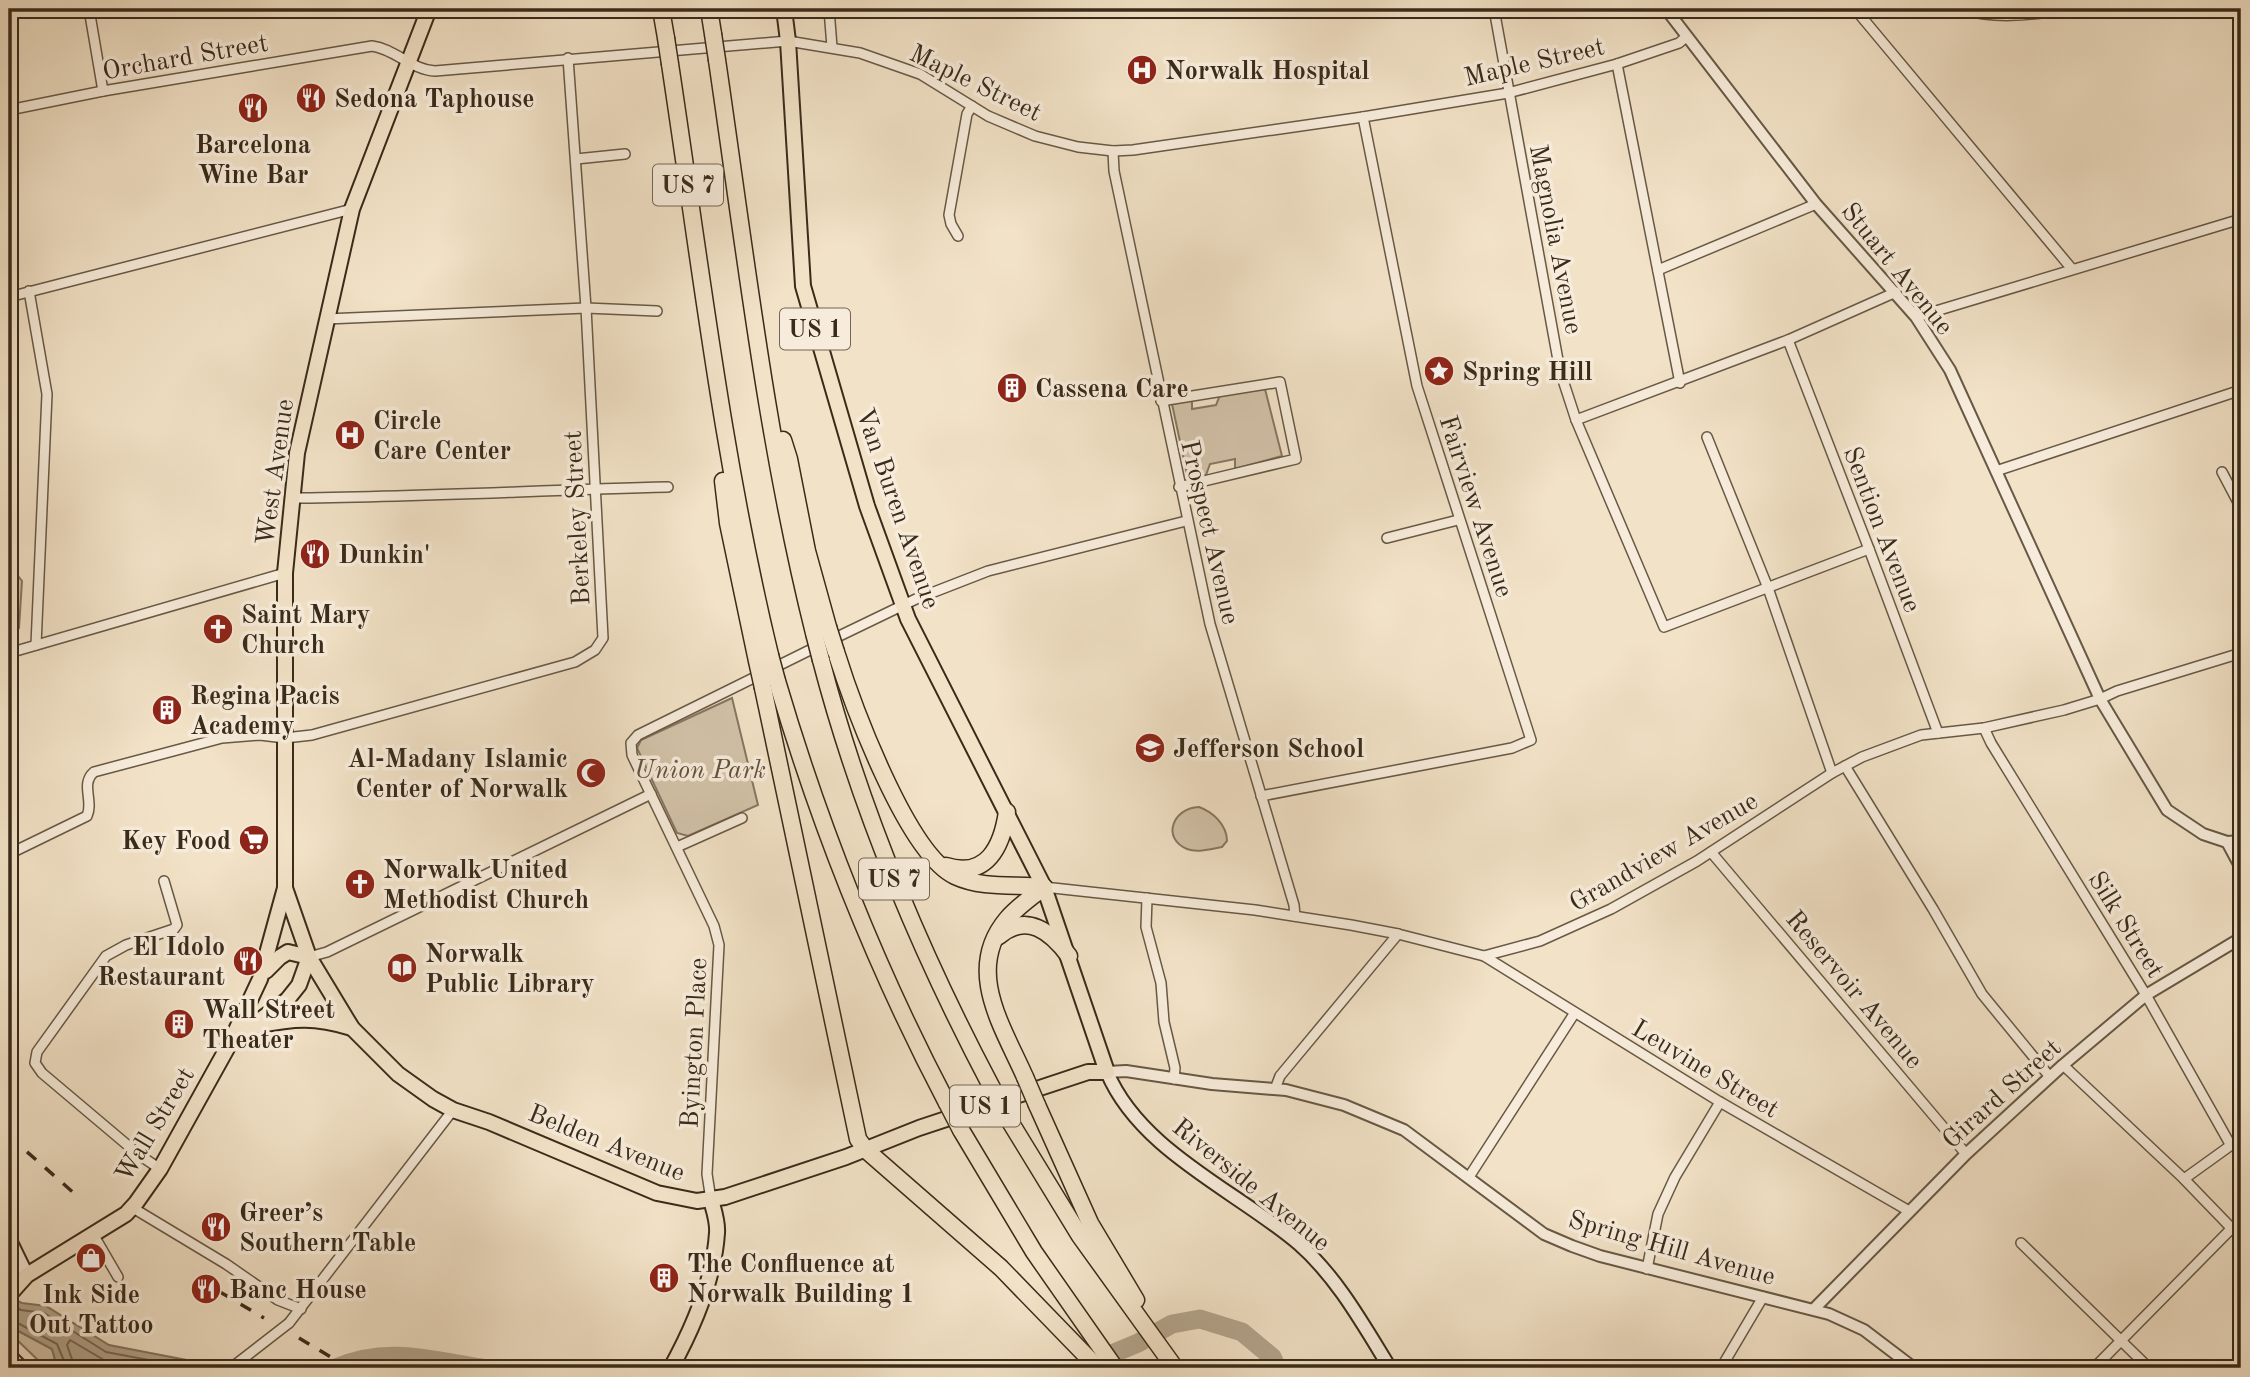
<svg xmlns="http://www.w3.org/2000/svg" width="2250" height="1377" font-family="'Old Standard TT',serif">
  <rect width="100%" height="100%" fill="#f2e2c7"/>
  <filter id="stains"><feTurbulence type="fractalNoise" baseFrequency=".00286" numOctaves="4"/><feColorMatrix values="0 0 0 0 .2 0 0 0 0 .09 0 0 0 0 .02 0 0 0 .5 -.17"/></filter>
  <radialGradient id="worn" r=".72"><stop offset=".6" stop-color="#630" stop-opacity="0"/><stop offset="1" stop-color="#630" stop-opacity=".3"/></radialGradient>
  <g fill="#d3c3aa" stroke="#867762" stroke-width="2">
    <path d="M1265,389L1282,456L1235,469V459L1210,464L1206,475L1188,479L1172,404L1192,400V409L1216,405L1220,395Z"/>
    <path d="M9,576H18L22,581L19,628L14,632H9Z"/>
    <path d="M732,698L758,805L688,836L677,833L637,748L641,740Z"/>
    <path d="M1199,807C1213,812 1227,825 1227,841L1222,847C1212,849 1197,853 1187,849C1161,838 1173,808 1199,807Z"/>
    <path d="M9,1326L52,1349L56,1363L65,1368H46L9,1332Z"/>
  </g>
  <path fill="#b3a48c" stroke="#82745e" stroke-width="2" d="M9,1297L22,1303L46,1306L109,1345L228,1368H65L56,1363L52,1349L9,1326Z"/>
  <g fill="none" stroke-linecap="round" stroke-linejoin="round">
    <g stroke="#766853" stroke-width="2">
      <path d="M9,1304L21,1310L44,1313L106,1352L191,1368"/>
      <path d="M9,1321H14L57,1344L67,1368"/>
      <path d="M75,1368L67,1345L70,1340L104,1360L145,1368"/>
    </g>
    <g stroke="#b3a48c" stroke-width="19">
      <path d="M336,1368C386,1346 430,1360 481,1368"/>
      <path d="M1078,1368L1138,1343L1172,1324L1200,1319L1242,1332L1272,1357L1277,1368"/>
    </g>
    <g stroke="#675945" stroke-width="12">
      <g id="minor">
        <path d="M89,9L103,91"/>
        <path d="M829,9L832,47"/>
        <path d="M1494,9L1560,371L1576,420L1664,627L1869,549"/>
        <path d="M1855,9L2072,269"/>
        <path d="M1959,9C1995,19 2027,16 2064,9"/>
        <path d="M2239,9L2241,11"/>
        <path d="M1617,64L1680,383"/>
        <path d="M9,110L103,91L372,46C395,49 412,70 435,71L788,41L860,53L920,74L988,116L1035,136L1078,147L1113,151L1133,150L1363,117L1508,93L1617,64L1679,43L1686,37"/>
        <path d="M1113,151L1114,171L1210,624L1294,905L1295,916"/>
        <path d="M576,159L625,154"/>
        <path d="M958,236L951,224L949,215L967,114L972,106"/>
        <path d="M1658,270L1816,204"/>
        <path d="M29,291L47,394L36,645"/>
        <path d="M9,297L352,209"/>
        <path d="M1916,317L2241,219"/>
        <path d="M326,319L586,308L657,311"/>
        <path d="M1788,340L1869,549L1938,733"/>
        <path d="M1161,401L1280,382L1296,459L1179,487"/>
        <path d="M1576,420L1788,340L1896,292"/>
        <path d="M1707,437L1768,588L1832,773"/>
        <path d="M1996,471L2241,390"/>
        <path d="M2222,472L2241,508"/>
        <path d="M291,498C417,497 542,490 668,487"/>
        <path d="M1387,538L1458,520"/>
        <path d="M831,640L916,599L988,571L1186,521"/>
        <path d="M9,653L285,573"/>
        <path d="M1984,728L1991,743L2146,995L2230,1144"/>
        <path d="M1845,766L1933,909L1982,994L2050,1077"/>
        <path d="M1261,796L1512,748L1531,740L1417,386L1363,117"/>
        <path d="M677,847L742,818"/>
        <path d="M1711,852L1966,1154"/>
        <path d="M9,854L87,816C94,801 80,784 94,772L222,738L260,735L285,738L312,735L575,662L595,650L603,638L586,308L568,58"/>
        <path d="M1044,887L1255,910L1351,925L1398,934L1484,956L1540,941L1611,909L1697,861L1832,773L1862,757L1921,735L1984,728L2064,710L2100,699L2117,691L2241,653"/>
        <path d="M1147,898L1146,927L1161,983L1164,1022L1175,1068L1174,1079"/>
        <path d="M1484,956L1720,1102L1909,1211"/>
        <path d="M309,957L327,952L651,794"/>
        <path d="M2063,1065L2184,1179L2241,1238"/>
        <path d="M1275,1089L1280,1076L1398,934"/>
        <path d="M160,1169L138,1154L42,1073L35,1063L37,1052L106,956L126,945L174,929L177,925L164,881"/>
        <path d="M1469,1177L1574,1014"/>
        <path d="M2184,1179L2241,1138"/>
        <path d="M711,1200L707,1174L719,945L714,926L632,755L631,743L638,735L818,646"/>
        <path d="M133,1208L226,1264L278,1300L301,1309"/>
        <path d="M93,1234L118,1277"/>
        <path d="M2021,1243L2149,1368"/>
        <path d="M1647,1269L1658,1214L1675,1177L1720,1102"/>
        <path d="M289,1323L453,1110"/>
        <path d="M1721,1368L1763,1297"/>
        <path d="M2094,1368L2232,1228"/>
      </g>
    </g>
    <g stroke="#675945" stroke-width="14">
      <g id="tertiary">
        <path d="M1666,9L1816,204L1916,317L1950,370L2100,699L2167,810L2203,834L2227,842L2241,841"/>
        <path d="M2227,842L2241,868"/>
        <path d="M1107,1072L1126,1071L1212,1084L1286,1090L1344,1105L1404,1130L1544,1234L1572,1246L1600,1256L1829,1314L1864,1330L1914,1368"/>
        <path d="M1814,1309L1966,1154L2063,1065L2146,995L2241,938"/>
      </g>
    </g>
    <g stroke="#392b1a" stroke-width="16">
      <g id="secondary">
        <path d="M1107,1072C1140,1151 1237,1191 1299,1244C1337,1277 1364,1326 1390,1368"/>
        <path d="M9,1238L27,1275"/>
        <path d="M9,1355L22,1368"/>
      </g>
    </g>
    <g stroke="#392b1a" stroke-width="18">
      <g id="primary">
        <path d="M429,9L352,209L297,453L285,573V888L309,957L352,1028L398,1074L433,1099L453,1110L489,1122L657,1193L697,1201L725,1197L846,1157L919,1128L1088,1072H1107L1044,887L908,619L867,506L803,286L788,41L784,9"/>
        <path d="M266,971L280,957L288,952L309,957"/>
        <path d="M257,1026C296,1018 314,1017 352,1028"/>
        <path d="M232,1041L287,1000L299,985L309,957"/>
        <path d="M9,1295L27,1275L126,1214L136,1203L160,1169L230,1043L260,979L285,888"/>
        <path d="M671,1368C693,1328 714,1279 717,1233C718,1222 714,1211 711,1200"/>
      </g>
    </g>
    <g stroke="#392b1a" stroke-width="19">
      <g id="motorway">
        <path d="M661,9L666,38"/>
        <path d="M709,9L713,34"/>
        <path d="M717,60C745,251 767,445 814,633"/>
        <path d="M670,64C700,262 723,461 770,655"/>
        <path d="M783,440L789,459L807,551L828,627"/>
        <path d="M723,481L728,523L757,661"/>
        <path d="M836,652C852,703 907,854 955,876C983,889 1015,884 1044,887"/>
        <path d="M821,660C860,809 920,952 992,1088"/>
        <path d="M777,681C820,827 876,968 947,1103"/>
        <path d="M763,688L858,1139L866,1150L1001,1268L1098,1368"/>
        <path d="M946,866C987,879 1002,846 1007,812"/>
        <path d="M999,936C1027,912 1051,932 1069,956"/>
        <path d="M1025,1077C1003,1027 964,970 1007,919C1017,907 1032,897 1044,887"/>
        <path d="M1037,1105L1090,1223L1136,1300"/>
        <path d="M1006,1115L1080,1236L1175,1368"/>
        <path d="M961,1130L1034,1252L1115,1368"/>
      </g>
    </g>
    <use href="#minor" stroke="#f7ecdb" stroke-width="9"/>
    <use href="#tertiary" stroke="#f7ecdb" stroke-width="10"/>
    <use href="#secondary" stroke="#f7ecdb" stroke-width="12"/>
    <use href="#primary" stroke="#f2e2c7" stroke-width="14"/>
    <use href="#motorway" stroke="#f2e2c7" stroke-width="16"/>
    <g stroke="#392b1a" stroke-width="3.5" stroke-dasharray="12 12" stroke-linecap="butt">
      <path d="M9,1136L75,1194"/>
      <path d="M220,1292L264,1318"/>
      <path d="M299,1338L349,1368"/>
    </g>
    <g stroke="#675945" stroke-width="12" stroke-linecap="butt">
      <path id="minor-bridge" d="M231,1368L289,1323"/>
    </g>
    <g stroke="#392b1a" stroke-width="19" stroke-linecap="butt">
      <g id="motorway-bridge">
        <path d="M713,34L717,60"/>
        <path d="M666,38L670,64"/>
        <path d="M828,627L836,652"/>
        <path d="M814,633L821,660"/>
        <path d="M770,655L777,681"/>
        <path d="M757,661L763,688"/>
        <path d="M1025,1077L1037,1105"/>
        <path d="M992,1088L1006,1115"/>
        <path d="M947,1103L961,1130"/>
      </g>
    </g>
    <use href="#minor-bridge" stroke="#f7ecdb" stroke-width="9"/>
    <use href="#motorway-bridge" stroke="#f2e2c7" stroke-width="16"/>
  </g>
  <defs>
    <g id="hospital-disc" transform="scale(1.575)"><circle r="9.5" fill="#8f2418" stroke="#f7ecdb"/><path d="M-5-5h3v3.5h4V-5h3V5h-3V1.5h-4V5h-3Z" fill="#fff"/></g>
    <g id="restaurant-disc" transform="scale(1.575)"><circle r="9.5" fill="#8f2418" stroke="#f7ecdb"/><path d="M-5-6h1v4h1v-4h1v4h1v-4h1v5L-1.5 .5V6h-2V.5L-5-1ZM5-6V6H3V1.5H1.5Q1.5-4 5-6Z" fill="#fff"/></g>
    <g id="sight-disc" transform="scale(1.575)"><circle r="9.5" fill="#8f2418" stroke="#f7ecdb"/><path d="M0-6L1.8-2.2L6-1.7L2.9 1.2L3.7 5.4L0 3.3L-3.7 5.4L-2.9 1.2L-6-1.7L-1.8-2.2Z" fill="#fff"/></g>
    <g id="building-disc" transform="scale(1.575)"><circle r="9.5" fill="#8f2418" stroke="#f7ecdb"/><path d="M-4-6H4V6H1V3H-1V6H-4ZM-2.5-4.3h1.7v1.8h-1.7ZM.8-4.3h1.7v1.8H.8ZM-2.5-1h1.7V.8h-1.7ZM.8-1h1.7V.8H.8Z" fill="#fff"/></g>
    <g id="church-disc" transform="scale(1.575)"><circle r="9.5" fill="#8f2418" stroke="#f7ecdb"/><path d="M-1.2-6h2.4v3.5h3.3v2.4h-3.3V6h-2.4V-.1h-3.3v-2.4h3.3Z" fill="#fff"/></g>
    <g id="school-disc" transform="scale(1.575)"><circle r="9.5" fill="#8f2418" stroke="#f7ecdb"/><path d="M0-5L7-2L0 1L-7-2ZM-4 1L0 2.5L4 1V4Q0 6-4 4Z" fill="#fff"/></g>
    <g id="mosque-disc" transform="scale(1.575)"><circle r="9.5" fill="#8f2418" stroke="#f7ecdb"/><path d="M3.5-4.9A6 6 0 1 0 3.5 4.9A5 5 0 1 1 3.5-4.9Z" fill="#fff"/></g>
    <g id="supermarket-disc" transform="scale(1.575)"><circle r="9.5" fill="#8f2418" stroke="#f7ecdb"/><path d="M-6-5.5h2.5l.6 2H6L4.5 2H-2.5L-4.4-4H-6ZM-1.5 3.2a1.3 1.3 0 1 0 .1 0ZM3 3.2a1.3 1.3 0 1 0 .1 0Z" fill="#fff"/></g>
    <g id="library-disc" transform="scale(1.575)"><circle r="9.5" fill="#8f2418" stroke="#f7ecdb"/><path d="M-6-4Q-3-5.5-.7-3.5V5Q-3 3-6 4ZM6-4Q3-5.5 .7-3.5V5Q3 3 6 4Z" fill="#fff"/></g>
    <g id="shop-disc" transform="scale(1.575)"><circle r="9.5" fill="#8f2418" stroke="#f7ecdb"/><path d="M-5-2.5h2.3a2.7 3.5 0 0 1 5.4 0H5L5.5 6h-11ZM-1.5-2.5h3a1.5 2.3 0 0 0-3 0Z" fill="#fff"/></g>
  </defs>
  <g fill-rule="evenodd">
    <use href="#hospital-disc" x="1142" y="70"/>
    <use href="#restaurant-disc" x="311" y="98"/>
    <use href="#restaurant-disc" x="253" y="108"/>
    <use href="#sight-disc" x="1439" y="371"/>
    <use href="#building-disc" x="1012" y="388"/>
    <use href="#hospital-disc" x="350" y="435"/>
    <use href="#restaurant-disc" x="315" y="554"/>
    <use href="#church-disc" x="218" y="629"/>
    <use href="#building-disc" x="167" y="710"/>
    <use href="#school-disc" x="1150" y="748"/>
    <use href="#mosque-disc" x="591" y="773"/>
    <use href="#supermarket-disc" x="254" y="840"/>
    <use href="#church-disc" x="360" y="884"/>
    <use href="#restaurant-disc" x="248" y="961"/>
    <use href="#library-disc" x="402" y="968"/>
    <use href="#building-disc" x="179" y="1024"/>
    <use href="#restaurant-disc" x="216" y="1227"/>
    <use href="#shop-disc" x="91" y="1258"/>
    <use href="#building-disc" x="664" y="1278"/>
    <use href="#restaurant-disc" x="206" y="1289"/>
  </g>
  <g text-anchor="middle" stroke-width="7" stroke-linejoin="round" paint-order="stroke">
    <g fill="#f7ecdb" stroke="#726554" stroke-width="2">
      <rect x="653" y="164.5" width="70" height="41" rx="5"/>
      <rect x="780" y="308.5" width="70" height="41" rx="5"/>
      <rect x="859" y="858.5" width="70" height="41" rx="5"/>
      <rect x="950" y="1085.5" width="70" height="41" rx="5"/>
    </g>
    <g font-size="24" font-weight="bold" fill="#392b1a">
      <text x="688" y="193">US 7</text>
      <text x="815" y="337">US 1</text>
      <text x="894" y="887">US 7</text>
      <text x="985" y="1114">US 1</text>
    </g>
    <g font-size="26" fill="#392b1a" stroke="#f7ecdb">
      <text transform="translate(185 56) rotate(-10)" y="9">Orchard Street</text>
      <text transform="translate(1534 61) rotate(-13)" y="9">Maple Street</text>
      <text transform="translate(976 82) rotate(26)" y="9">Maple Street</text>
      <text transform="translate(1557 239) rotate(79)" y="9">Magnolia Avenue</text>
      <text transform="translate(1898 268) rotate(51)" y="9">Stuart Avenue</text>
      <text transform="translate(274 472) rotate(-82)" y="9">West Avenue</text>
      <text transform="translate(1477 506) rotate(72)" y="9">Fairview Avenue</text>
      <text transform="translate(899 508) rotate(71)" y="9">Van Buren Avenue</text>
      <text transform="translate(576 518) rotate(-93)" y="9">Berkeley Street</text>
      <text transform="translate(1883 529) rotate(69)" y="9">Sention Avenue</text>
      <text transform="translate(1211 532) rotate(77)" y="9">Prospect Avenue</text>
      <text transform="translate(1663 851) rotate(-30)" y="9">Grandview Avenue</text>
      <text transform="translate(2127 924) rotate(58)" y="9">Silk Street</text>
      <text transform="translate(1855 989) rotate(50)" y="9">Reservoir Avenue</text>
      <text transform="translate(693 1043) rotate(-87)" y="9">Byington Place</text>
      <text transform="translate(1706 1068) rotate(31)" y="9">Leuvine Street</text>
      <text transform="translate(2001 1093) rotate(-42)" y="9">Girard Street</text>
      <text transform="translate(154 1124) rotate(-59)" y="9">Wall Street</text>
      <text transform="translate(607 1142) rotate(22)" y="9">Belden Avenue</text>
      <text transform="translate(1252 1184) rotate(39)" y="9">Riverside Avenue</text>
      <text transform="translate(1672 1247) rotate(16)" y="9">Spring Hill Avenue</text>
    </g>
    <g font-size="26" font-weight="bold" fill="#392b1a" stroke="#f7ecdb" text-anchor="start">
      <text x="1165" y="79">Norwalk Hospital</text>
      <text x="334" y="107">Sedona Taphouse</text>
      <text x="253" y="153" text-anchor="middle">Barcelona<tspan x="253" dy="30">Wine Bar</tspan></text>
      <text x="1462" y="380">Spring Hill</text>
      <text x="1035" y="397">Cassena Care</text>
      <text x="373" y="429">Circle<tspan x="373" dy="30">Care Center</tspan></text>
      <text x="338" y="563">Dunkin'</text>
      <text x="241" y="623">Saint Mary<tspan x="241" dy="30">Church</tspan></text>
      <text x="190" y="704">Regina Pacis<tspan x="190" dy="30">Academy</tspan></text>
      <text x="1173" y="757">Jefferson School</text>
      <text x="568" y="767" text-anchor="end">Al-Madany Islamic<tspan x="568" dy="30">Center of Norwalk</tspan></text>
      <text x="231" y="849" text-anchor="end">Key Food</text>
      <text x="383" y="878">Norwalk United<tspan x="383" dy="30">Methodist Church</tspan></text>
      <text x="225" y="955" text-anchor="end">El Idolo<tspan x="225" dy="30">Restaurant</tspan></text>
      <text x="425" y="962">Norwalk<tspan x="425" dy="30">Public Library</tspan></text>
      <text x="202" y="1018">Wall Street<tspan x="202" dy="30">Theater</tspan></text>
      <text x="239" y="1221">Greer’s<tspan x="239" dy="30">Southern Table</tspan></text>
      <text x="687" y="1272">The Confluence at<tspan x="687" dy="30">Norwalk Building 1</tspan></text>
      <text x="229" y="1298">Banc House</text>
      <text x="91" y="1303" text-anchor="middle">Ink Side<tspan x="91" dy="30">Out Tattoo</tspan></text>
    </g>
    <g font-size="26" font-style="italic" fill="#60513e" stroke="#f7ecdb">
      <text x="700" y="778">Union Park</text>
    </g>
  </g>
  <rect width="2250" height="1377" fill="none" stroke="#f2e2c7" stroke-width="35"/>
  <rect x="10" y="10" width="2229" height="1356" fill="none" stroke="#392b1a" stroke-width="3.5"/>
  <rect x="18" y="18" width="2215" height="1342" fill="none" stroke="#392b1a" stroke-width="2"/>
  <rect width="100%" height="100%" filter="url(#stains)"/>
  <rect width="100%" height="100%" fill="url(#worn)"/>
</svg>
